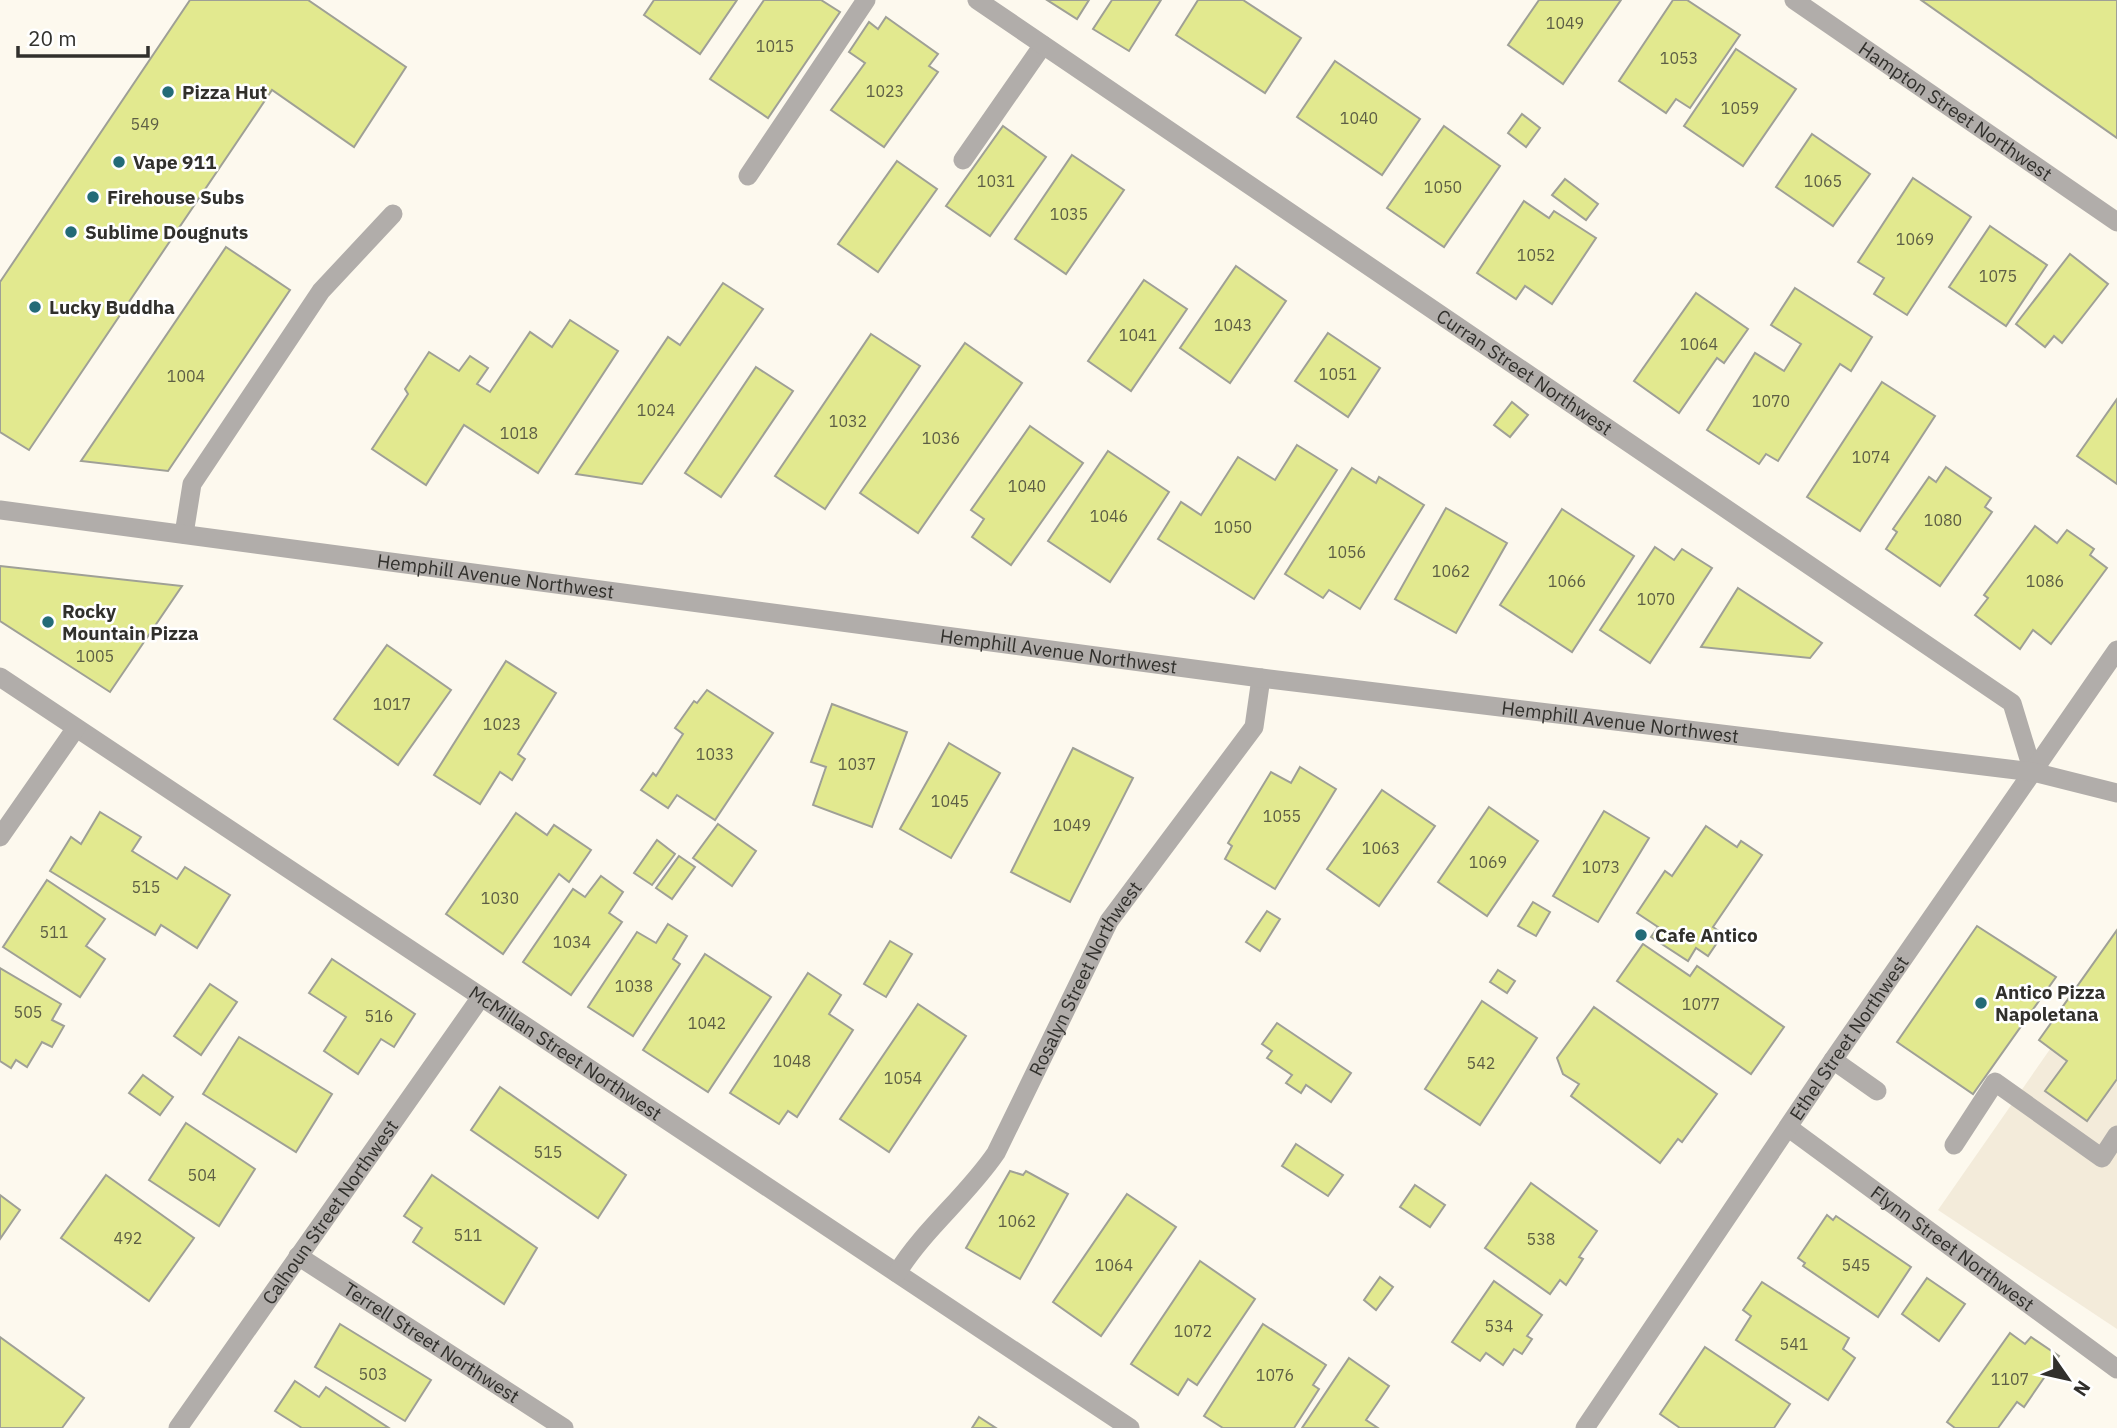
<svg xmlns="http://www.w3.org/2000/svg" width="2117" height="1428" font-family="'IBM Plex Sans',sans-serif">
  <rect width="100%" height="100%" fill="#fdf9ee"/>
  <path fill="#f3ebda" d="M2117,953V1329L1938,1210Z"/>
  <g fill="#e2e98f" stroke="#9fa096" stroke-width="2">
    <path d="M190,0H308L406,67L354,147L272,90L29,450L0,432V282Z"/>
    <path d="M654,0H737L700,54L644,15Z"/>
    <path d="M764,0H821L840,12L768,118L710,79Z"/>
    <path d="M1047,0H1089L1077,19Z"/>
    <path d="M1112,0H1161L1129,51L1093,29Z"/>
    <path d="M1198,0H1243L1301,38L1265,93L1176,35Z"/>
    <path d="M1539,0H1621L1563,84L1508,45Z"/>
    <path d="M1673,0H1687L1740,35L1690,108L1676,99L1666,113L1619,81Z"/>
    <path d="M1921,0H2117V138Z"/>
    <path d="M886,17L938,54L929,66L938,72L884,147L831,110L865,63L849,52L869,22L878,29Z"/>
    <path d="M1736,49L1796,89L1743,166L1684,126Z"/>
    <path d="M1335,61L1420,119L1382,175L1297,117Z"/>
    <path d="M1522,114L1540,128L1526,147L1508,133Z"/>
    <path d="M1003,126L1046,157L990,236L946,206Z"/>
    <path d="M1444,126L1500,166L1444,247L1387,208Z"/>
    <path d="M1812,134L1870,174L1833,226L1776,187Z"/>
    <path d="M1072,155L1124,190L1066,274L1015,239Z"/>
    <path d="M897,161L937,189L878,272L838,244Z"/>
    <path d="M1913,178L1971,217L1907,315L1874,294L1884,278L1858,262Z"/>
    <path d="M1565,179L1598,204L1586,220L1552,195Z"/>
    <path d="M1524,201L1549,218L1554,211L1596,238L1552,304L1525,286L1516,299L1477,273Z"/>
    <path d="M1990,226L2047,265L2006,326L1949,287Z"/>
    <path d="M226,247L290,290L168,471L81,461Z"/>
    <path d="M2070,254L2108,284L2062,343L2054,336L2045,347L2016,324Z"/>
    <path d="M1236,266L1286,301L1230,383L1180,348Z"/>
    <path d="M1144,280L1187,309L1131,391L1088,361Z"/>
    <path d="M723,283L763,309L642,484L576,474L668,337L680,345Z"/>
    <path d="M1795,288L1872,337L1851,371L1840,364L1778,461L1766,454L1759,464L1707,430L1755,353L1784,371L1801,344L1771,325Z"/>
    <path d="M1696,293L1748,329L1724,363L1717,358L1679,413L1634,381Z"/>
    <path d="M570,320L618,351L538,473L464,425L426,485L372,449L408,394L405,389L429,352L459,371L470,356L488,368L477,384L490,392L530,332L552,347Z"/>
    <path d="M1328,333L1380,368L1348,417L1295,381Z"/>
    <path d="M871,334L920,366L825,509L775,476Z"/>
    <path d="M965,343L1022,383L918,533L860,493Z"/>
    <path d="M756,367L793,391L721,497L685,473Z"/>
    <path d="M1882,382L1935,416L1860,531L1807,497Z"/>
    <path d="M2117,399V484L2077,456Z"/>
    <path d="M1512,402L1528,415L1510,437L1494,425Z"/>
    <path d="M1030,426L1083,463L1011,565L972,537L984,519L971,510Z"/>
    <path d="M1297,445L1337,470L1254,599L1158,539L1181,502L1201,515L1238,457L1275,480Z"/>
    <path d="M1108,451L1169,492L1110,582L1048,541Z"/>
    <path d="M1946,467L1991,498L1985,507L1992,512L1940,586L1886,549L1897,532L1893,529L1929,477L1936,482Z"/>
    <path d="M1352,468L1376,483L1379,477L1424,505L1360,609L1329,590L1323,598L1285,574Z"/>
    <path d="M1446,508L1507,543L1456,633L1395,599Z"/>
    <path d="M1562,509L1634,556L1572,652L1500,605Z"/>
    <path d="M2035,526L2057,543L2067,530L2094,549L2090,555L2107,568L2051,644L2033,630L2020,649L1975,615L1988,598L1984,595Z"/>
    <path d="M1655,547L1674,560L1682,549L1712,568L1650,663L1600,630Z"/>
    <path d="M0,566L182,586L110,692L0,621Z"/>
    <path d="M1738,588L1822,643L1810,658L1701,647Z"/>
    <path d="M387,645L451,690L398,765L334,719Z"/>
    <path d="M506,661L556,693L518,754L525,759L512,780L500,772L480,804L434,775Z"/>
    <path d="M707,690L773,733L715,820L677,795L668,808L641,790L653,773L656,776L683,734L675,728L694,701L697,703Z"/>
    <path d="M832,704L907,732L872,827L813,805L826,767L811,762Z"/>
    <path d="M949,743L1000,773L951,858L900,829Z"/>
    <path d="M1073,748L1133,778L1070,902L1011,872Z"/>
    <path d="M1300,767L1336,789L1275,889L1225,859L1232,846L1228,843L1271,772L1291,783Z"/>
    <path d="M1382,790L1435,826L1379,906L1327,869Z"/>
    <path d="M1489,807L1538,841L1487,916L1438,882Z"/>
    <path d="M1604,811L1649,838L1598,922L1553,896Z"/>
    <path d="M100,812L141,837L132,851L177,879L185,867L230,895L197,948L161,925L155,935L50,871L71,837L81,844Z"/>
    <path d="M516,813L547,835L554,825L591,850L569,882L559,874L503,954L446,914Z"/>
    <path d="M718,824L756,851L732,886L693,858Z"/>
    <path d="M1706,826L1737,847L1741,841L1762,855L1713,927L1723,934L1708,956L1696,948L1688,961L1651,937L1658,927L1637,913L1665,871L1672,876Z"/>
    <path d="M657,840L675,854L652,885L634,873Z"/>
    <path d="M679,856L695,867L672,899L656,888Z"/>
    <path d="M601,876L623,892L609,913L622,922L571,995L523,962L573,889L585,897Z"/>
    <path d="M47,880L105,919L86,946L105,959L80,997L3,947Z"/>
    <path d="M1533,902L1550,912L1536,936L1518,926Z"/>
    <path d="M1267,911L1280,919L1260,951L1246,942Z"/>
    <path d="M668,924L687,936L673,959L680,964L633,1036L588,1007L637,932L656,943Z"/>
    <path d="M1977,926L2056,977L1973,1094L1897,1042Z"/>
    <path d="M2117,930V1079L2087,1121L2045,1091L2067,1061L2039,1040Z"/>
    <path d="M890,941L912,954L886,997L864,984Z"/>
    <path d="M1643,944L1690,976L1697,966L1784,1027L1751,1074L1617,981Z"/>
    <path d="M705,954L771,997L708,1092L643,1050Z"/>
    <path d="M332,959L415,1014L394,1047L381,1039L358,1074L324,1051L346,1017L309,993Z"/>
    <path d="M0,968L61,1004L52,1020L64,1026L52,1047L42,1042L27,1067L16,1060L11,1068L0,1061Z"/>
    <path d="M1498,970L1515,981L1507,993L1490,982Z"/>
    <path d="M808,973L841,995L829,1014L853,1030L797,1117L788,1111L779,1124L730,1093Z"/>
    <path d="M210,984L237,1002L201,1055L174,1036Z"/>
    <path d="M1482,1001L1537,1038L1480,1125L1425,1089Z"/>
    <path d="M918,1004L966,1036L889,1152L840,1119Z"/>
    <path d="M1594,1007L1717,1094L1682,1142L1678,1139L1660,1163L1571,1096L1579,1084L1563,1074L1557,1058Z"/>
    <path d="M1277,1023L1351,1073L1331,1102L1306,1085L1301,1093L1286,1083L1292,1075L1267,1058L1272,1051L1262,1044Z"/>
    <path d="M239,1037L332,1094L296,1152L203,1094Z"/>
    <path d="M143,1075L173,1097L160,1115L129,1093Z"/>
    <path d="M500,1087L626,1175L598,1218L471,1130Z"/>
    <path d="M186,1123L255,1169L219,1226L149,1180Z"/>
    <path d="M1296,1144L1343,1175L1328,1196L1282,1166Z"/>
    <path d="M1010,1171L1023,1175L1026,1171L1068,1194L1020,1279L966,1248Z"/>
    <path d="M106,1175L194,1238L149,1301L61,1238Z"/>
    <path d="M432,1175L537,1248L504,1304L413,1242L422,1228L404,1216Z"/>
    <path d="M1531,1183L1597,1231L1579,1257L1583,1259L1566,1285L1560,1280L1550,1294L1485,1248Z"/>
    <path d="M1415,1185L1445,1205L1430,1227L1400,1207Z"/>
    <path d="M1127,1194L1176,1227L1101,1336L1053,1302Z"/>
    <path d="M0,1195L20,1210L0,1239Z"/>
    <path d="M1827,1215L1833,1220L1836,1216L1911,1267L1878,1317L1803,1266L1805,1263L1798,1258Z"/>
    <path d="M1200,1261L1255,1299L1197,1385L1188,1379L1178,1395L1131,1364Z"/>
    <path d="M1380,1277L1393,1287L1376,1310L1364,1300Z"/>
    <path d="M1927,1278L1965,1304L1939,1341L1902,1314Z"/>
    <path d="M1494,1281L1542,1315L1527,1336L1532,1339L1522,1354L1514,1349L1503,1365L1486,1353L1480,1361L1452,1342Z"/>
    <path d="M1762,1282L1849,1338L1843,1349L1855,1358L1828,1400L1736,1340L1751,1316L1743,1310Z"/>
    <path d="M340,1324L431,1380L405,1421L315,1367Z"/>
    <path d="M1263,1324L1326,1365L1313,1385L1319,1389L1294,1428H1223L1204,1416Z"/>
    <path d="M2010,1333L2025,1344L2031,1337L2059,1356L2024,1407L2017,1402L1998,1428H1955L1947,1422Z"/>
    <path d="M0,1337L84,1398L62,1428H0Z"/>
    <path d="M1705,1347L1790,1404L1774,1428H1680L1660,1414Z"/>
    <path d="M1349,1358L1389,1386L1366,1420L1378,1428H1302Z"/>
    <path d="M295,1381L319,1397L326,1387L389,1428H302L275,1411Z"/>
    <path d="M979,1417L996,1428H972Z"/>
  </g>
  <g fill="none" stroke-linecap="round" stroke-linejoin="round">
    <g stroke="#b1adaa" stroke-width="19">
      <path d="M963,160L1043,45"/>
      <path d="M748,176L866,0"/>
      <path d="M184,534L192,484L321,291L393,214"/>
      <path d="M1833,1060L1877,1091"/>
      <path d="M1954,1145L1995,1082L2102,1158L2117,1135"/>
    </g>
    <g stroke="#b1adaa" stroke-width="19">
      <path id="s1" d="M977,0L2012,703L2033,772"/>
      <path id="s2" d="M1794,0L2117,222"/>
      <path id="s3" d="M0,677L1130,1428"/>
      <path d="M0,837L76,728"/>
      <path id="s4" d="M1789,1128L2117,1369"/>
      <path id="s5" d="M298,1256L564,1428"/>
      <path id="s6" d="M897,1273C924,1229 966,1197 996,1153L1109,921L1254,727L1261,678"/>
      <path id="s7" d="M178,1428L481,997"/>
      <path id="s8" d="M1585,1428L1833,1060L2117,650"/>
    </g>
    <path stroke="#b1adaa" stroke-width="19" id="s9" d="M0,510L1261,678L2033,772L2117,793"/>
  </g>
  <g fill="#236b77" stroke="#fff" stroke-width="2.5">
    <circle cx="168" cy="92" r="7"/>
    <circle cx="119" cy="162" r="7"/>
    <circle cx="93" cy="197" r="7"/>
    <circle cx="71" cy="232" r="7"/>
    <circle cx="35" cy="307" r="7"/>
    <circle cx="48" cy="622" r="7"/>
    <circle cx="1641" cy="935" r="7"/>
    <circle cx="1981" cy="1003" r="7"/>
  </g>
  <g text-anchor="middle" stroke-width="5" stroke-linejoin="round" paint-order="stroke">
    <g font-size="16" fill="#5d5e45">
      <text x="1565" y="29">1049</text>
      <text x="775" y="52">1015</text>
      <text x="1679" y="64">1053</text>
      <text x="885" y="97">1023</text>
      <text x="1740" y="114">1059</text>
      <text x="1359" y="124">1040</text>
      <text x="145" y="130">549</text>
      <text x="996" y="187">1031</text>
      <text x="1823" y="187">1065</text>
      <text x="1443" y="193">1050</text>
      <text x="1069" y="220">1035</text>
      <text x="1915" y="245">1069</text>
      <text x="1536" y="261">1052</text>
      <text x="1998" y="282">1075</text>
      <text x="1233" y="331">1043</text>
      <text x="1138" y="341">1041</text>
      <text x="1699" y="350">1064</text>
      <text x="1338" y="380">1051</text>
      <text x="186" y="382">1004</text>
      <text x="1771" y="407">1070</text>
      <text x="656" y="416">1024</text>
      <text x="848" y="427">1032</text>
      <text x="519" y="439">1018</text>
      <text x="941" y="444">1036</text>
      <text x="1871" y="463">1074</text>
      <text x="1027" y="492">1040</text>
      <text x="1109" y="522">1046</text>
      <text x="1943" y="526">1080</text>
      <text x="1233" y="533">1050</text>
      <text x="1347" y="558">1056</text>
      <text x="1451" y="577">1062</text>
      <text x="1567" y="587">1066</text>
      <text x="2045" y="587">1086</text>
      <text x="1656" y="605">1070</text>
      <text x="95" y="662">1005</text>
      <text x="392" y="710">1017</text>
      <text x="502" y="730">1023</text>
      <text x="715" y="760">1033</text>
      <text x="857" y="770">1037</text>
      <text x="950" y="807">1045</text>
      <text x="1282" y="822">1055</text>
      <text x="1072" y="831">1049</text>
      <text x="1381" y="854">1063</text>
      <text x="1488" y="868">1069</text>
      <text x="1601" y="873">1073</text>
      <text x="146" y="893">515</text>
      <text x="500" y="904">1030</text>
      <text x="54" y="938">511</text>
      <text x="572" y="948">1034</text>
      <text x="634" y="992">1038</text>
      <text x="1701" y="1010">1077</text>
      <text x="28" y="1018">505</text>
      <text x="379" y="1022">516</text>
      <text x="707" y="1029">1042</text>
      <text x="792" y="1067">1048</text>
      <text x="1481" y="1069">542</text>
      <text x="903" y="1084">1054</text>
      <text x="548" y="1158">515</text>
      <text x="202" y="1181">504</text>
      <text x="1017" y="1227">1062</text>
      <text x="468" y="1241">511</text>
      <text x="128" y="1244">492</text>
      <text x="1541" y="1245">538</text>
      <text x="1114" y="1271">1064</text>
      <text x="1856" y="1271">545</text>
      <text x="1499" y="1332">534</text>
      <text x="1193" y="1337">1072</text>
      <text x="1794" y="1350">541</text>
      <text x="373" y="1380">503</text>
      <text x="1275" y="1381">1076</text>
      <text x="2010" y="1385">1107</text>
    </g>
    <g font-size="19" font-weight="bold" fill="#31302c" stroke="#fff" text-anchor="start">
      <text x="182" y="99">Pizza Hut</text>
      <text x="133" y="169">Vape 911</text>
      <text x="107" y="204">Firehouse Subs</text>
      <text x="85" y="239">Sublime Dougnuts</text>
      <text x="49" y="314">Lucky Buddha</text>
      <text x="62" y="618">Rocky<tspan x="62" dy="22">Mountain Pizza</tspan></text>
      <text x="1655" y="942">Cafe Antico</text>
      <text x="1995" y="999">Antico Pizza<tspan x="1995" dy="22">Napoletana</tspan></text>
    </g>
    <g font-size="19" fill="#31302c" stroke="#fff">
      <text dy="7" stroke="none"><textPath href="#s2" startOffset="196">Hampton Street Northwest</textPath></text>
      <text dy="7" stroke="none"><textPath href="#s1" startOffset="662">Curran Street Northwest</textPath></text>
      <text dy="7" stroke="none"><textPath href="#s9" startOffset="500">Hemphill Avenue Northwest</textPath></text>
      <text dy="7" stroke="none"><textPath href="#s9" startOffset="1068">Hemphill Avenue Northwest</textPath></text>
      <text dy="7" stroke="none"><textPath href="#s9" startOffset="1634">Hemphill Avenue Northwest</textPath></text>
      <text dy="7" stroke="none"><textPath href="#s6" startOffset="352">Rosalyn Street Northwest</textPath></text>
      <text dy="7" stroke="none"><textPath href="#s8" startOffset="471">Ethel Street Northwest</textPath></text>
      <text dy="7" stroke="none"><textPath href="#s3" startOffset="679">McMillan Street Northwest</textPath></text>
      <text dy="7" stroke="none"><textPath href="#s7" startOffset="264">Calhoun Street Northwest</textPath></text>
      <text dy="7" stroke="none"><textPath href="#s4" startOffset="203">Flynn Street Northwest</textPath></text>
      <text dy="7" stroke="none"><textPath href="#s5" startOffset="159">Terrell Street Northwest</textPath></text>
    </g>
  </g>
  <g transform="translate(2068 1379) rotate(124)" stroke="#ffffff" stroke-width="5" paint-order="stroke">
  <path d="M0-5L12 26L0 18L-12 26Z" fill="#31302c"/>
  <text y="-10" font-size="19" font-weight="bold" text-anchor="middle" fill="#31302c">N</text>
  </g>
  <path d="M18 46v10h130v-10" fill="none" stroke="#31302c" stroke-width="3.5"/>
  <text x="28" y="46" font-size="21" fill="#31302c" stroke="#ffffff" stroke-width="5" paint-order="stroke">20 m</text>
</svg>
